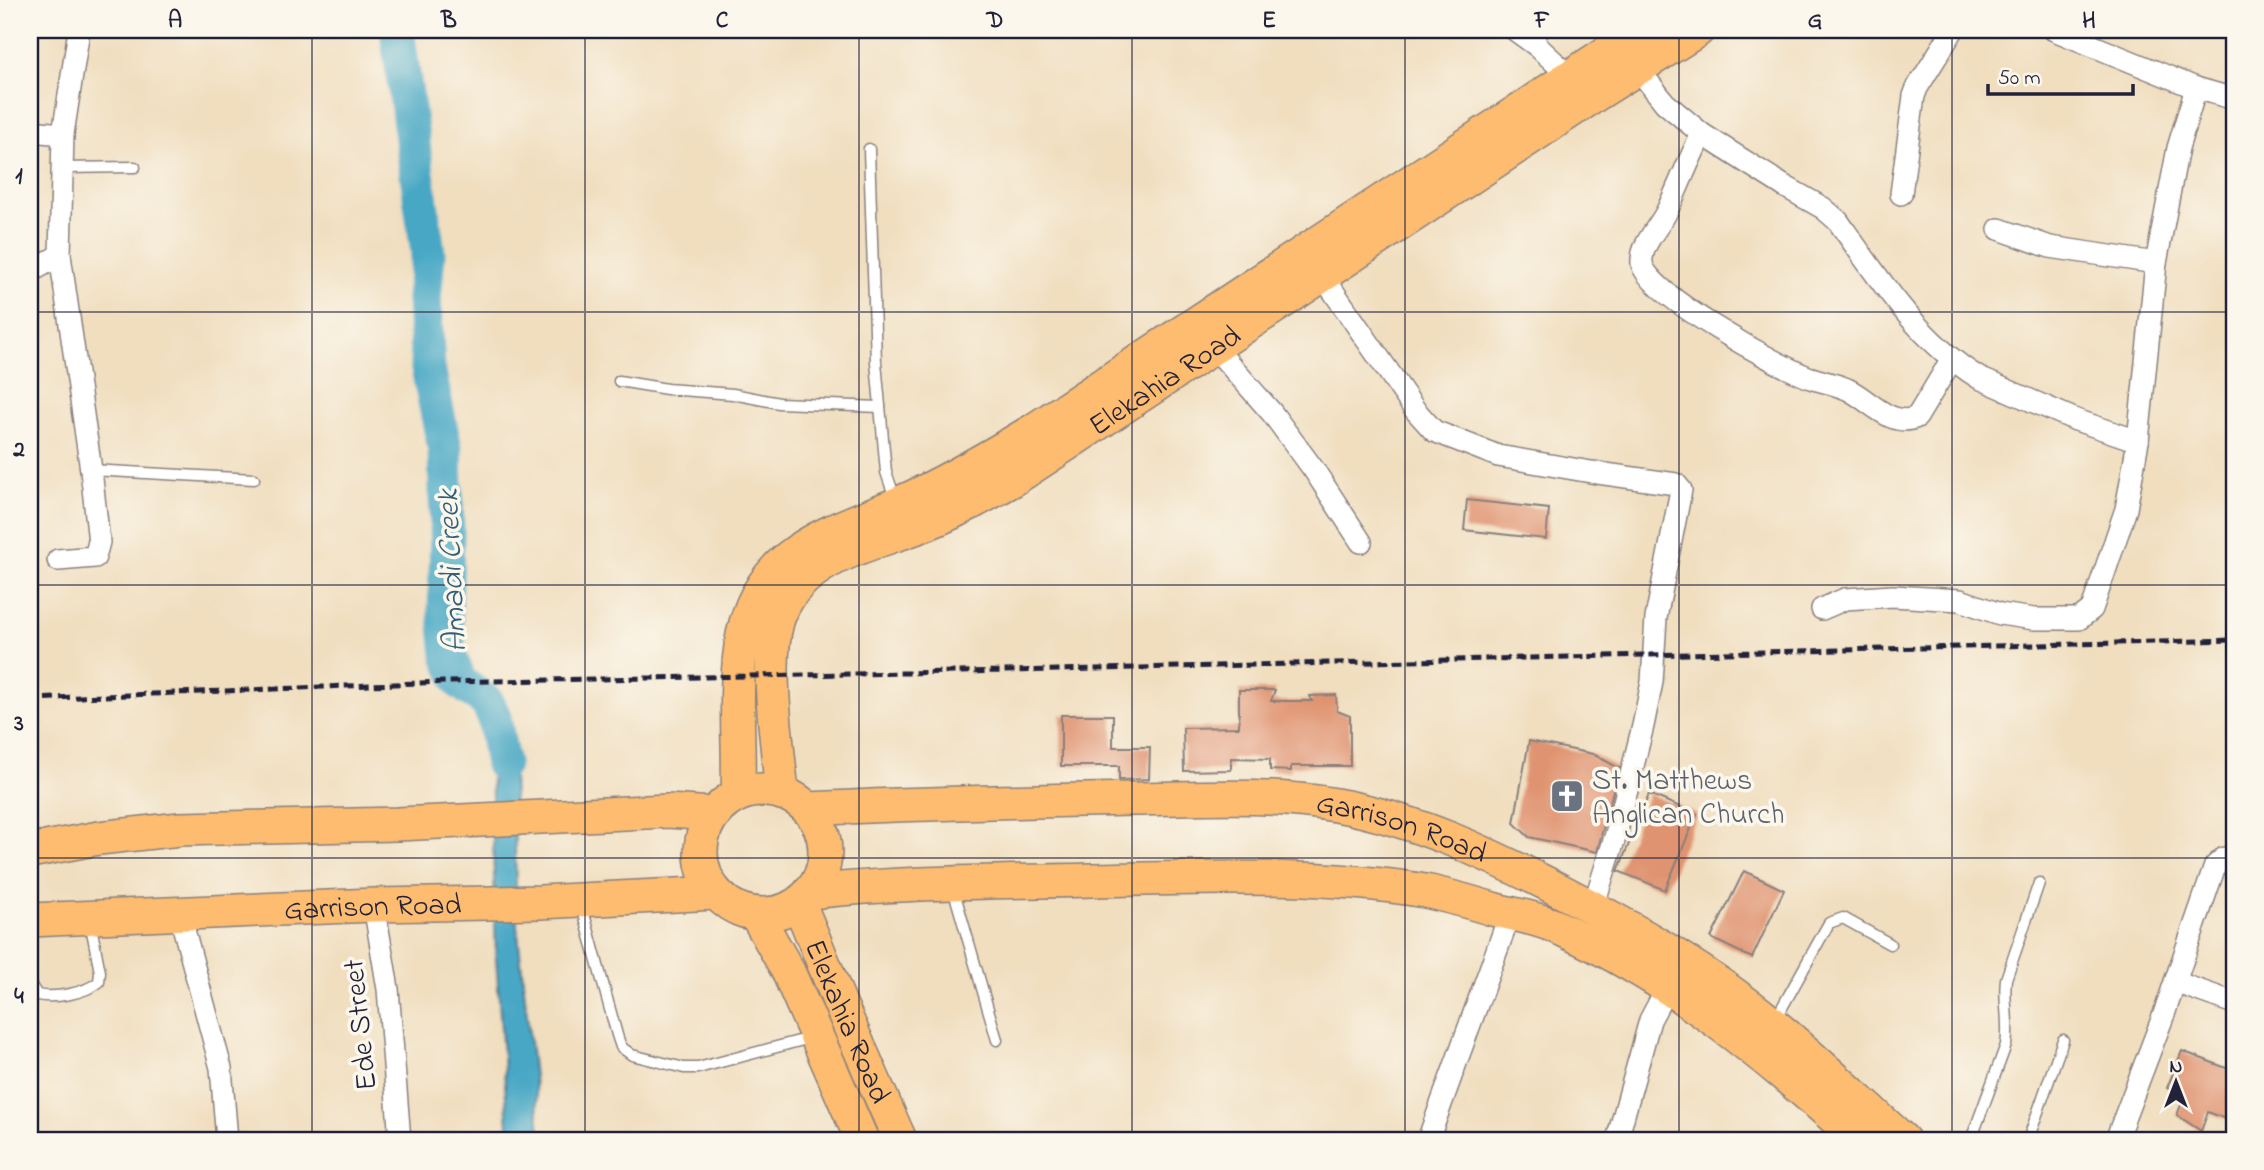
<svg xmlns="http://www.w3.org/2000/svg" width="2264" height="1170" font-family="'Indie Flower',sans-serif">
  <rect width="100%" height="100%" fill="#fbf7ec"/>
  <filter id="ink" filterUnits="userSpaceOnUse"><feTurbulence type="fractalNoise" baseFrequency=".0143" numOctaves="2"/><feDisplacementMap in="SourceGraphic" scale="14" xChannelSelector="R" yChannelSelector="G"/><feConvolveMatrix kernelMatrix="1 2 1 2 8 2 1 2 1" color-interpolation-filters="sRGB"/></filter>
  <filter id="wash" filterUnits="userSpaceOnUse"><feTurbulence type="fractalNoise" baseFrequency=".00686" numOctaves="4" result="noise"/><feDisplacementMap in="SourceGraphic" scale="28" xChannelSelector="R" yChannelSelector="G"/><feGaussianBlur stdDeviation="1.57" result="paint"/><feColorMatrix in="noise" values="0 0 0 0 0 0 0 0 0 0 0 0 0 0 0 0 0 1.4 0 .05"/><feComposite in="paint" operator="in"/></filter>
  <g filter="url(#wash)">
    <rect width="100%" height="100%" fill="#f0debf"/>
    <path fill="#46a7c5" stroke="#346480" stroke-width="2" d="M498,716L513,766L517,925L541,1140H509L496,958L490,717Z"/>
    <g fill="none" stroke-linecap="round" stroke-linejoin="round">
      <path stroke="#46a7c5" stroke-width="35" d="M397,30L428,253L424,299L428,368L445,449L447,533L445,614L449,655L460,682L487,702L494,717L502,764"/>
    </g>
    <g id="blocks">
      <g fill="#e0936f">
        <path d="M1467,500L1549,509L1546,539L1464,530Z"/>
        <path d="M1239,690H1275L1271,701H1312L1310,696L1336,695L1337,711L1350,716V766H1291V771L1270,770V759L1231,758V770L1184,771L1183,728L1239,727Z"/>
        <path d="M1061,715H1113V747H1150L1149,779L1119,780V766H1061Z"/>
        <path d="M1529,741L1593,754L1619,768L1597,852L1529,837L1514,823Z"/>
        <path d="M1649,794L1697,814L1665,890L1618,871Z"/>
        <path d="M1744,871L1784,890L1752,958L1711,938Z"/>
        <path d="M2182,1051L2234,1071V1113L2231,1121L2208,1112L2201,1131L2177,1115L2185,1095L2167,1088Z"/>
      </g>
    </g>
  </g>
  <g filter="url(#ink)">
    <use href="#blocks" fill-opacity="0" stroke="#89807d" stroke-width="2"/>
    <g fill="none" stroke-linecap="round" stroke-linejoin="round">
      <g stroke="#89807d" stroke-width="13">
        <g id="service">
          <path d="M1537,46L1544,30"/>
          <path d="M869,149L876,362L886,472L896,501"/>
          <path d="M62,168L135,167"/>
          <path d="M619,381L667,389L733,394L779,403L880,407"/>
          <path d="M91,470L254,479"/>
          <path d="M953,888L997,1040"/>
          <path d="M581,903L617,1035L621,1047L632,1055L684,1068H698L814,1037"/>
          <path d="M30,984L37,995C55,999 85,993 99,982L100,972L90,921"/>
          <path d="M1774,1022L1829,923L1843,918L1890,944"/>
          <path d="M1971,1140L2006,1045C2010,1023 2003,1002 2006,979L2039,883"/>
          <path d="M2028,1140L2063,1040"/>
        </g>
      </g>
      <g stroke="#89807d" stroke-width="24">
        <g id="minor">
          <path d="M1515,30L1537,46L1577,83"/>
          <path d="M2054,30L2196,88L2234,99"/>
          <path d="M1631,60L1665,103L1702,134L1784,186L1823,208L1838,221C1878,278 1919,341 1979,378L2076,420L2138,441"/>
          <path d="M30,131L63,134"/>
          <path d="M1702,134C1689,159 1679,185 1667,211C1660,226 1640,245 1642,263C1645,293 1781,368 1811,378C1823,382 1835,384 1847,389C1869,399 1891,429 1917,417L1952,359"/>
          <path d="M1901,194L1914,96L1917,88L1953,30"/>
          <path d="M1999,229L2050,247L2156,263"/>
          <path d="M30,272L60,255"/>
          <path d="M1322,275L1415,410L1434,431L1498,456L1591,472L1676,484L1681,490L1656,618L1652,682L1643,726L1616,834L1593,907"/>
          <path d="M1215,348L1272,413L1314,470L1361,542"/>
          <path d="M58,560L95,557L99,542L91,470L60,255L63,134L79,30"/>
          <path d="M1822,609L1845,599L1893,596L1960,600L2000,614L2034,619H2079L2092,609L2126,509L2138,441L2156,263L2178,148L2196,88"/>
          <path d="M374,905L388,989L400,1140"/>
          <path d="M180,915L221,1068L227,1140"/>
          <path d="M2175,982L2234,1003"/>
          <path d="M1428,1140L1510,914"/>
          <path d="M1617,1140L1650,1020L1668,986"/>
          <path d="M2116,1140L2164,1014L2215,866L2224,858H2234"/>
        </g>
      </g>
      <g stroke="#89807d" stroke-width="36">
        <g id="primary">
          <circle cx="763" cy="852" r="62"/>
          <path id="s1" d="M782,793C778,748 765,664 777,622C795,557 874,545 928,523C958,511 986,495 1014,479L1589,99L1698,30"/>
          <path d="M738,795C740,745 733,683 743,635C763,540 843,531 917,495C958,475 996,453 1034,430L1641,30"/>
          <path id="s2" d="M808,809C916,803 1024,801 1132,799C1199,798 1270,793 1336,805C1416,819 1493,856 1565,893C1638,931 1709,972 1773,1024C1818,1061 1860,1102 1903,1140"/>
          <path d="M30,851L99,838L180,829L398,824L667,811L714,814"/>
          <path d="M810,892C904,882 998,882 1092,880C1199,878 1320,873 1425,891C1449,896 1473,903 1496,910C1517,915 1541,919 1561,929C1677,981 1765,1057 1860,1140"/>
          <path id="s3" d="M799,903L841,1006L900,1140"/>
          <path d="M756,914L788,971L862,1140"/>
          <path id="s4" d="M30,920L374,905L540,902L716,893"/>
        </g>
      </g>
      <use href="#service" stroke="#fff" stroke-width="10"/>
      <use href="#minor" stroke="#fff" stroke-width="21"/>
      <use href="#primary" stroke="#fdbc6f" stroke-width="33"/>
      <path stroke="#22223b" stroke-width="5" stroke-dasharray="10 5" stroke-linecap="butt" d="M30,699L444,682L1058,670L2234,640"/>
    </g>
  </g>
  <path fill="none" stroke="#22223b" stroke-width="2" stroke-opacity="0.55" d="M312,30V1140M585,30V1140M859,30V1140M1132,30V1140M1405,30V1140M1679,30V1140M1952,30V1140M30,312H2234M30,585H2234M30,858H2234"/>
  <defs>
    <g id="church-square" transform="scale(1.75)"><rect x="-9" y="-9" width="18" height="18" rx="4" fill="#6b7280" stroke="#fbf7ec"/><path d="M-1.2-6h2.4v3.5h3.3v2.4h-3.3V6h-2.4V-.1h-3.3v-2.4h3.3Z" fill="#fff"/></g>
  </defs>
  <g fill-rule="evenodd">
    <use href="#church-square" x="1567" y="796"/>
  </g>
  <g text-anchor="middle" stroke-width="7" stroke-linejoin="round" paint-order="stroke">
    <g font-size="30" fill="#22223b" stroke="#fbf7ec">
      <text dy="10" stroke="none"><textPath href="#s1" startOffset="637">Elekahia Road</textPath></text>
      <text dy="10" stroke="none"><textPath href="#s2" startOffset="598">Garrison Road</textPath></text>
      <text dy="10" stroke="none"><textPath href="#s4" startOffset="343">Garrison Road</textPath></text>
      <text dy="10" stroke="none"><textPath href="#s3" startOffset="128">Elekahia Road</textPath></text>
      <text transform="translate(359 1025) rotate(-96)" y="10">Ede Street</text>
    </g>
    <g font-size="30" fill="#5b616d" stroke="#fbf7ec" text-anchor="start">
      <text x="1592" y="789">St. Matthews<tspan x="1592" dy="34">Anglican Church</tspan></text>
    </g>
    <g font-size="32" font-style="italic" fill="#325e79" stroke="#fbf7ec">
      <text transform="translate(450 571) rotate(-93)" y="11">Amadi Creek</text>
    </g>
  </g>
  <rect width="2264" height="1170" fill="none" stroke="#fbf7ec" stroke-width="77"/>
  <g transform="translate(2176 1082)" stroke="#fbf7ec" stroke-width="5" paint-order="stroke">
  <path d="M0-5L12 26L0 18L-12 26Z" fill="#22223b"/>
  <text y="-10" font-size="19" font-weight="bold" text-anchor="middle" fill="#22223b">N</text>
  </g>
  <path d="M1988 84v10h145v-10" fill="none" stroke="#22223b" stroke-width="3.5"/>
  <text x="1998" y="84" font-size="21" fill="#22223b" stroke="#fbf7ec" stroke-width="5" paint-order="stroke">50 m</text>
  <rect x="38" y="38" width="2188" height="1094" fill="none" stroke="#22223b" stroke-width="2.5"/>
  <g font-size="23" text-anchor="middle" font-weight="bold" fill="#22223b">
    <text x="175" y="27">A</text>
    <text x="449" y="27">B</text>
    <text x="722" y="27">C</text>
    <text x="995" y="27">D</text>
    <text x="1269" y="27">E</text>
    <text x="1542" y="27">F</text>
    <text x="1815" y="27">G</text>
    <text x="2089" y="27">H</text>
    <text x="19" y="183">1</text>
    <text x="19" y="456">2</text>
    <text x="19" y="730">3</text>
    <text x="19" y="1003">4</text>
  </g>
</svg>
